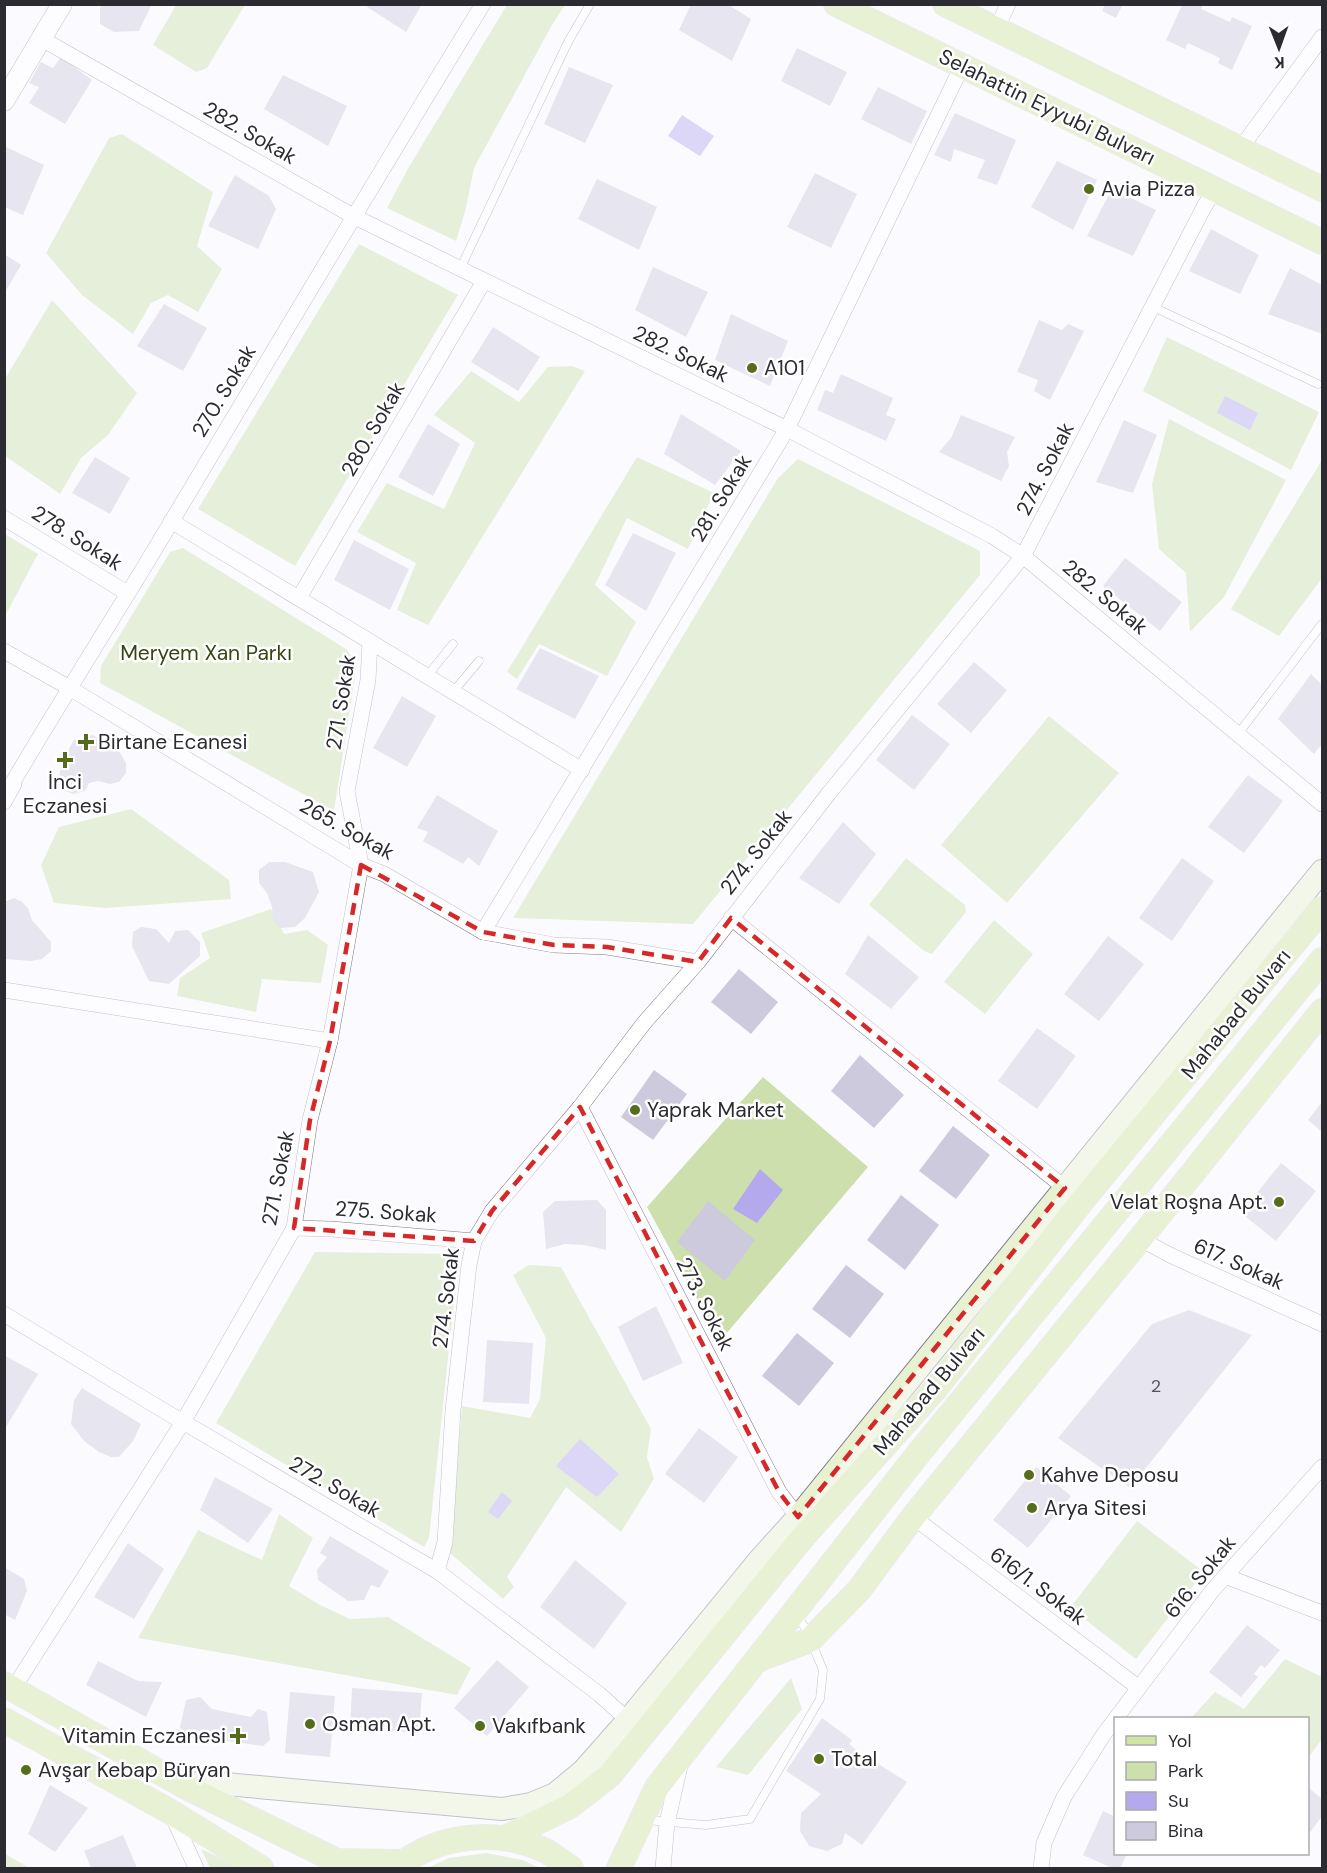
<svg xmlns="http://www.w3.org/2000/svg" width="1327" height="1873" font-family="'DM Sans',sans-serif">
  <rect width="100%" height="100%" fill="#fbfbff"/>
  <g fill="#cddfad">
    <path d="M176,5H245L207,68L196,72L153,45Z"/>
    <path d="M507,5H565L552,25L474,168L465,212L456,241L387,208L410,165Z"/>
    <path d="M122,134L213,192L197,246L222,269L198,312L168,295L151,303L133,334L82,295L46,253L109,138Z"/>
    <path d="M359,244L458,295L295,566L198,509Z"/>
    <path d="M52,300L137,393L108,435L81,458L60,494L4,455L5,379Z"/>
    <path d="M1167,337L1319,412L1291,470L1143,391Z"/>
    <path d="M572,366L585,371L428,625L397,610L416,563L357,532L387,483L444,509L475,443L434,415L471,371L519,402L548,367Z"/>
    <path d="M1169,419L1286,480L1224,597L1190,632L1186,573L1159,549L1152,484Z"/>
    <path d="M637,457L714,493L688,549L627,518L595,585L636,622L607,676L539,644L517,679L507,672Z"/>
    <path d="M798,459L980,551V575L693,924L513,918L778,478Z"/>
    <path d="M1322,460V578L1279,636L1231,609Z"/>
    <path d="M5,534L38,554L5,616Z"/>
    <path d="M183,548L346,649L357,663L334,811L100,683L101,666L170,552Z"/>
    <path d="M1049,716L1119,773L1007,903L941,845Z"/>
    <path d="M131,809L229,880L231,899L105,908L54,903L41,865L59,827Z"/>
    <path d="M906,858L965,905L966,912L932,954L924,951L869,905Z"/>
    <path d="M271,909L284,934L307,930L328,945L321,983L262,979L256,1012L177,996L180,978L210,958L201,933Z"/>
    <path d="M994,920L1033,954L985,1014L944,982Z"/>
    <path d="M763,1077L868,1167L720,1341L647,1207Z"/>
    <path d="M315,1252L459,1254L429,1538L424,1547L216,1423Z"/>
    <path d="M529,1265L561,1267L651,1429L647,1457L654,1479L621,1532L566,1487L507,1577L514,1587L503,1599L450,1553L462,1406L530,1418L540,1399L546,1338L513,1275Z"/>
    <path d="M279,1514L313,1538L289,1586L320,1605L350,1619L388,1617L471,1668L457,1695L138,1638L198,1530L262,1560Z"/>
    <path d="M1137,1521L1204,1572L1136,1659L1070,1608Z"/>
    <path d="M1285,1659L1322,1677V1739L1308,1758V1718H1191L1215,1692L1244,1709Z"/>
    <path d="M791,1678L802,1709L748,1775L716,1767Z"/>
    <path d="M201,1849L243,1868H210Z"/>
    <path d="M4,1853L29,1868H5Z"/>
    <path d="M486,1853L523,1860L539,1868H427L449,1858Z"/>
  </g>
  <g fill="#b5a9ed">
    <path d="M682,115L714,136L700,156L668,136Z"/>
    <path d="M1225,396L1258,413L1250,430L1217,413Z"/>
    <path d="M760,1169L783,1190L757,1223L733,1209Z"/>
    <path d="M580,1439L619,1474L597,1497L556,1466Z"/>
    <path d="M502,1492L512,1501L498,1519L488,1512Z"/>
  </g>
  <g fill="#cdcadd">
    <path d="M102,4H152L139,31L114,32L100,24V8Z"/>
    <path d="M369,4H422L406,32L367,7Z"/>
    <path d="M691,4H727L751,19L732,61L679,30Z"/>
    <path d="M1105,4H1123L1116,18L1102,11Z"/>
    <path d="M1182,5H1203L1201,9L1230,22L1232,17L1252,26L1232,70L1218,63L1220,58L1188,43L1185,49L1166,40Z"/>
    <path d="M797,48L847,72L830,106L781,81Z"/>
    <path d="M61,57L92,80L65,124L29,103L39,87L29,83L41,62L53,68Z"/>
    <path d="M569,67L613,85L585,143L544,124Z"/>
    <path d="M283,75L347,106L328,146L264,109Z"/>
    <path d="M878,87L927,111L911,144L861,119Z"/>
    <path d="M955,113L1016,140L997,185L977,178L985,160L954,149L951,162L934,155Z"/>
    <path d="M4,146L44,165L23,215L4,207Z"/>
    <path d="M1057,161L1097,180L1073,230L1031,207Z"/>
    <path d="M815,173L857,194L831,248L787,227Z"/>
    <path d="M235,175L269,196L276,209L258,249L208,226Z"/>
    <path d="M597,179L657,207L639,250L578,219Z"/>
    <path d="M1112,189L1156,210L1133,256L1087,236Z"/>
    <path d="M1211,229L1259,255L1240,294L1189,271Z"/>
    <path d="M4,254L21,265L4,294Z"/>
    <path d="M653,267L708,292L686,337L635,310Z"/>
    <path d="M1290,268L1322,285V334L1268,314Z"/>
    <path d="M164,304L207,328L183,371L137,346Z"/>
    <path d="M731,314L788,341L770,386L715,360Z"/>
    <path d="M1039,320L1062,330L1068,324L1084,331L1050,400L1034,391L1038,380L1017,372Z"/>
    <path d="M493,327L540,357L518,391L471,362Z"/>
    <path d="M841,374L893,398L886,415L896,419L886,441L817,410L825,390L833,393Z"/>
    <path d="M681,414L741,451L715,485L664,454Z"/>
    <path d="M961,415L1015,437L1007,452L1009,466L1001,481L939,452L951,438Z"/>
    <path d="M1124,420L1157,435L1133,493L1096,482Z"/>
    <path d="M428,424L460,444L433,496L398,477Z"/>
    <path d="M95,457L130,478L110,514L72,493Z"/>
    <path d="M633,533L676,553L646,611L605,585Z"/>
    <path d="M354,540L409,569L390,610L334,580Z"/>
    <path d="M1125,558L1182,602L1160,631L1103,586Z"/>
    <path d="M540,648L599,676L575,719L516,689Z"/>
    <path d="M974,662L1007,690L971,733L937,704Z"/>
    <path d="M1311,674L1322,685V744L1314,754L1278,719Z"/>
    <path d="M402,696L436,716L407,767L373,748Z"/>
    <path d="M912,715L950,744L914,790L876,760Z"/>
    <path d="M93,735L119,751L126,763V773L119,782L110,784L98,781L89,783L85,791L73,794L62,789L59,777L62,762L74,740Z"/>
    <path d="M1248,775L1283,801L1244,853L1208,827Z"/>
    <path d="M437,795L498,831L479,866L468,857L463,864L423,841L428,832L417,828Z"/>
    <path d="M843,822L876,854L839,904L799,878Z"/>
    <path d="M1182,858L1214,881L1172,941L1139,918Z"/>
    <path d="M269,862H285L313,872L319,892L305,918L295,927L280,928L273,920L272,907L267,893L259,883V870Z"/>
    <path d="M14,898L22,902L28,908L32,920L51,942V951L42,959L31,961L4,959V902Z"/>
    <path d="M141,927L156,929L169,943L175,931L188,930L200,942V956L169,984L149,981L132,946L133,932Z"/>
    <path d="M868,935L919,977L891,1009L845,974Z"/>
    <path d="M1108,936L1144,964L1099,1021L1064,994Z"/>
    <path d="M739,969L778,1002L751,1034L711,1002Z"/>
    <path d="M1037,1028L1076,1056L1037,1109L998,1081Z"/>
    <path d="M860,1055L904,1095L874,1128L831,1091Z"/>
    <path d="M654,1070L687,1094L653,1140L621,1117Z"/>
    <path d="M1322,1102V1132L1308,1120Z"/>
    <path d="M953,1126L990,1155L956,1199L919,1171Z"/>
    <path d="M1281,1163L1316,1191L1276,1241L1241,1213Z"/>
    <path d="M901,1195L939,1225L905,1270L867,1240Z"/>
    <path d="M597,1200L606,1210V1250L584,1245L565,1244L546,1249L543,1212L555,1201Z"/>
    <path d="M708,1201L755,1240L725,1281L677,1242Z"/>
    <path d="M846,1265L884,1294L850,1338L812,1309Z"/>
    <path d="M656,1306L683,1363L643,1381L618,1327Z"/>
    <path d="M1189,1310L1252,1335L1130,1488L1058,1438L1152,1324Z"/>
    <path d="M797,1333L834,1363L799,1406L762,1376Z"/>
    <path d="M487,1340L533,1343L529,1404L483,1402Z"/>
    <path d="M4,1355L38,1374L6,1427L4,1426Z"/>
    <path d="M82,1388L141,1424L133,1441L119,1457H111L99,1452L84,1441L71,1424L74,1400Z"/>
    <path d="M699,1428L738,1457L704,1503L665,1474Z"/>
    <path d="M1036,1467L1071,1496L1028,1548L993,1520Z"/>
    <path d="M215,1477L273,1509L248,1543L200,1510Z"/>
    <path d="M330,1536L389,1571L379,1588L371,1585L364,1600L348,1601L318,1580L317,1570L327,1557L320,1553Z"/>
    <path d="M128,1543L164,1569L134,1619L94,1597Z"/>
    <path d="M575,1560L627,1603L594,1649L540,1607Z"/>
    <path d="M4,1567L24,1579L27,1591L15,1620L4,1614Z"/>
    <path d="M1247,1625L1280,1650L1265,1668L1261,1665L1254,1674L1258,1677L1241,1697L1209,1672Z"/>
    <path d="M497,1660L529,1687L487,1736L454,1708Z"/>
    <path d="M98,1661L138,1681L162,1682L146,1717L86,1685Z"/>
    <path d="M352,1688L422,1693L419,1733L350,1728Z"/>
    <path d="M290,1692L335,1696L330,1757L285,1753Z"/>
    <path d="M200,1697L212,1709L251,1717L258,1709L267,1712L270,1740L263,1746L184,1735L180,1727L186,1700Z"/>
    <path d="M822,1718L852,1740L849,1744L855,1749L907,1782L862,1845L845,1833L842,1844L827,1851L809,1846L800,1831L801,1813L821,1794L786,1771Z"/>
    <path d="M50,1785L88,1808L55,1852L28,1834Z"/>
    <path d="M1308,1787L1322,1799V1816L1308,1835Z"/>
    <path d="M1103,1811L1116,1817V1854H1127L1120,1868H1112L1083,1855Z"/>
    <path d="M123,1835L137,1868H91L84,1851Z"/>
  </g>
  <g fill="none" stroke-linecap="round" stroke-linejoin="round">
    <g stroke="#7c7a8b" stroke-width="9">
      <g id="service">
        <path d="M460,269L568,42L590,4"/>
        <path d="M1153,307L1318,384"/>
        <path d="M427,676L453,644"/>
        <path d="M453,692L479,661"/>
        <path d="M1238,734L1322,624"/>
        <path d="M646,1820L706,1825L750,1819L820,1699L823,1670L806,1629L797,1616"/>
      </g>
    </g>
    <g stroke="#7c7a8b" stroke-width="16">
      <g id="minor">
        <path d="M996,30L1008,4"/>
        <path d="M42,39L353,216L787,429L992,536L1023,556L1322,804"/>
        <path d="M1240,149L1322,37"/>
        <path d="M4,518L127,593"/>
        <path d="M171,521L582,770"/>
        <path d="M299,598L484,281"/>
        <path d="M4,651L68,687L361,865L384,874L483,932L554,945L607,947L698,962"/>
        <path d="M4,802L14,784L13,782C60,702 110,624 158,544C266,364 373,183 483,4"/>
        <path d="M731,918L1065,1188"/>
        <path d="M483,932L787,429L962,66"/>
        <path d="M4,990L330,1041"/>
        <path d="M580,1107L779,1492L798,1517"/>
        <path d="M294,1228L331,1229L474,1241"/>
        <path d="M1140,1239L1172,1256L1322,1324"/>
        <path d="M4,1314L166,1412L437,1571L599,1694L628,1720"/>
        <path d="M913,1517L1139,1688"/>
        <path d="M437,1571L445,1542L453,1410L469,1265L474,1241L492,1211L580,1107L644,1023L698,962L829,793L1023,556L1204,207L1215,189"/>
        <path d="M1225,1576L1322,1613"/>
        <path d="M13,1689L183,1422L294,1228L310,1120L330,1041L361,865L347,791L368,680L370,642"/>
        <path d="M172,1815L196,1868"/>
        <path d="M663,1868L667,1823L681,1762"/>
        <path d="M1041,1868L1044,1843L1064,1797L1104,1734L1212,1591L1322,1467"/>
      </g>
    </g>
    <g stroke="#7c7a8b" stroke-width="21">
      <path id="tertiary" d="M4,101L62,4"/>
    </g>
    <g stroke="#7c7a8b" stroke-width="24">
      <path id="secondary" d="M180,1784L214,1783L502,1809L531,1804L555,1794L583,1771L628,1720L760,1559L798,1517L1322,871"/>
    </g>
    <g stroke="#d9d9da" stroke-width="26">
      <g id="primary">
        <path d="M836,4L1322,242"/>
        <path d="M945,4L1322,189"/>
        <path d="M757,1660L810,1640L859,1590L913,1517L1140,1239L1322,1011"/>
        <path d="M4,1684L184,1786L337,1861L404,1862"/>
        <path d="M4,1720L171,1812L261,1868"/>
        <path d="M505,1838L570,1806L609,1776L802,1538L936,1388L1082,1201L1322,909"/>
        <path d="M397,1868C436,1834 497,1828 544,1850C553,1854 562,1863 571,1868"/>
        <path d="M619,1868L657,1787L918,1454L1322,960"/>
      </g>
    </g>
    <use href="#service" stroke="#fff" stroke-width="8"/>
    <use href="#minor" stroke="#fff" stroke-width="15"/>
    <use href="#tertiary" stroke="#fff" stroke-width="20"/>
    <use href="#secondary" stroke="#e8f2d0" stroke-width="22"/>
    <use href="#primary" stroke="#d0e5a1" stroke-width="24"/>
  </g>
  <path d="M0 0H1327V1873H0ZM361,865L483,932L554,945L607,947L698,962L731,918L1065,1188L798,1517L779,1492L580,1107L492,1211L474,1241L294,1228L310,1120L330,1041Z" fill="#fbfbff" fill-opacity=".55" fill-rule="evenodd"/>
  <path fill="none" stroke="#d62828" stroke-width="4.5" stroke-dasharray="12 8" stroke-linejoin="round" d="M361,865L483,932L554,945L607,947L698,962L731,918L1065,1188L798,1517L779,1492L580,1107L492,1211L474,1241L294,1228L310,1120L330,1041Z"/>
  <g fill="#566c1b" stroke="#fff" stroke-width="2">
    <circle cx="1089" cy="189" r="6"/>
    <circle cx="752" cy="368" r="6"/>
    <path d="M83 733h6v6h6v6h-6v6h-6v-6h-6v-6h6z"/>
    <path d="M62 751h6v6h6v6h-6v6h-6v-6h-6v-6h6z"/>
    <circle cx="635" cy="1110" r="6"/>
    <circle cx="1279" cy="1202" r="6"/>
    <circle cx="1029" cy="1475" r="6"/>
    <circle cx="1032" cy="1508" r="6"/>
    <circle cx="310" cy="1724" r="6"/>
    <circle cx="480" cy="1726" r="6"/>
    <path d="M235 1727h6v6h6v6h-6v6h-6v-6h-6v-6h6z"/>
    <circle cx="819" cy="1759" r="6"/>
    <circle cx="26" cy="1770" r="6"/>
  </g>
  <g text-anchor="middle" stroke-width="5" stroke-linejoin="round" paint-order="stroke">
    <g font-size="18" fill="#54535d">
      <text x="1156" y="1392">2</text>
    </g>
    <g font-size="21" fill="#2c2b32" stroke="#fff">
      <text transform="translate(1047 107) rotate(26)" y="7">Selahattin Eyyubi Bulvarı</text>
      <text transform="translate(250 133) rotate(30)" y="7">282. Sokak</text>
      <text transform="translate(681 354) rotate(26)" y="7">282. Sokak</text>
      <text transform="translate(224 391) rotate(-59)" y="7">270. Sokak</text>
      <text transform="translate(373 429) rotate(-60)" y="7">280. Sokak</text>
      <text transform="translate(1045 469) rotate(-63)" y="7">274. Sokak</text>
      <text transform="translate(721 498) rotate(-59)" y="7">281. Sokak</text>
      <text transform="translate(77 538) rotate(32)" y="7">278. Sokak</text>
      <text transform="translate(1105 597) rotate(40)" y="7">282. Sokak</text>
      <text transform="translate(341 702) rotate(-81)" y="7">271. Sokak</text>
      <text transform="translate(347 829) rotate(29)" y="7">265. Sokak</text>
      <text transform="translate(756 852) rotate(-52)" y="7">274. Sokak</text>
      <text transform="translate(1236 1014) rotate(-51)" y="7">Mahabad Bulvarı</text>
      <text transform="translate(278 1178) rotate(-79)" y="7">271. Sokak</text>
      <text transform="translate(386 1212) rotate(4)" y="7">275. Sokak</text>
      <text transform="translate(1239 1264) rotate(24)" y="7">617. Sokak</text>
      <text transform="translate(446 1298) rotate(-83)" y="7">274. Sokak</text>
      <text transform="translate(705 1304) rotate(63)" y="7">273. Sokak</text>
      <text transform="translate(929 1391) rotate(-50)" y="7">Mahabad Bulvarı</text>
      <text transform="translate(335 1487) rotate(30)" y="7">272. Sokak</text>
      <text transform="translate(1200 1577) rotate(-51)" y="7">616. Sokak</text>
      <text transform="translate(1038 1586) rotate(37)" y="7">616/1. Sokak</text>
    </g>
    <g font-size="21" fill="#2c2b32" stroke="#fff" text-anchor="start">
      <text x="1101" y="196">Avia Pizza</text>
      <text x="764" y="375">A101</text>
      <text x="98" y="749">Birtane Ecanesi</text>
      <text x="65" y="789" text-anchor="middle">İnci<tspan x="65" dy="24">Eczanesi</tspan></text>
      <text x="647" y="1117">Yaprak Market</text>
      <text x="1267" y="1209" text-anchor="end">Velat Roşna Apt.</text>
      <text x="1041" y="1482">Kahve Deposu</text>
      <text x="1044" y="1515">Arya Sitesi</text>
      <text x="322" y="1731">Osman Apt.</text>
      <text x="492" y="1733">Vakıfbank</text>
      <text x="226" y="1743" text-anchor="end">Vitamin Eczanesi</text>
      <text x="831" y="1766">Total</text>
      <text x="38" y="1777">Avşar Kebap Büryan</text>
    </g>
    <g font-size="21" fill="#374512" stroke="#fff">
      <text x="206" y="660">Meryem Xan Parkı</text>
    </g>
  </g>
  <rect width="1327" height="1873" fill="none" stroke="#2c2b32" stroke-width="12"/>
  <rect x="1114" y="1717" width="195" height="138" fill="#ffffff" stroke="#abaaad" stroke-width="1.5"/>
  <rect x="1126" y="1736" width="30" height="9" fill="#d0e5a1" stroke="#abaaad" stroke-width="1.5"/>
  <text x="1168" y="1747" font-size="18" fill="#2c2b32">Yol</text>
  <rect x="1126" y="1762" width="30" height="18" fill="#cddfad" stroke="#abaaad" stroke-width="1.5"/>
  <text x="1168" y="1777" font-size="18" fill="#2c2b32">Park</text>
  <rect x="1126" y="1792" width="30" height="18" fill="#b5a9ed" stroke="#abaaad" stroke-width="1.5"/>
  <text x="1168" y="1807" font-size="18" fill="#2c2b32">Su</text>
  <rect x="1126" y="1822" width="30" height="18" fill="#cdcadd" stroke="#abaaad" stroke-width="1.5"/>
  <text x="1168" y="1837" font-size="18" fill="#2c2b32">Bina</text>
  <g transform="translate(1279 48) rotate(179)" stroke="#ffffff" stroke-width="4.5" paint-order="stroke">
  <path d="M0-4.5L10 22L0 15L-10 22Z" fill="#2c2b32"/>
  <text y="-9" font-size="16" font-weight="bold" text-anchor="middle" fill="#2c2b32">K</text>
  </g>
</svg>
